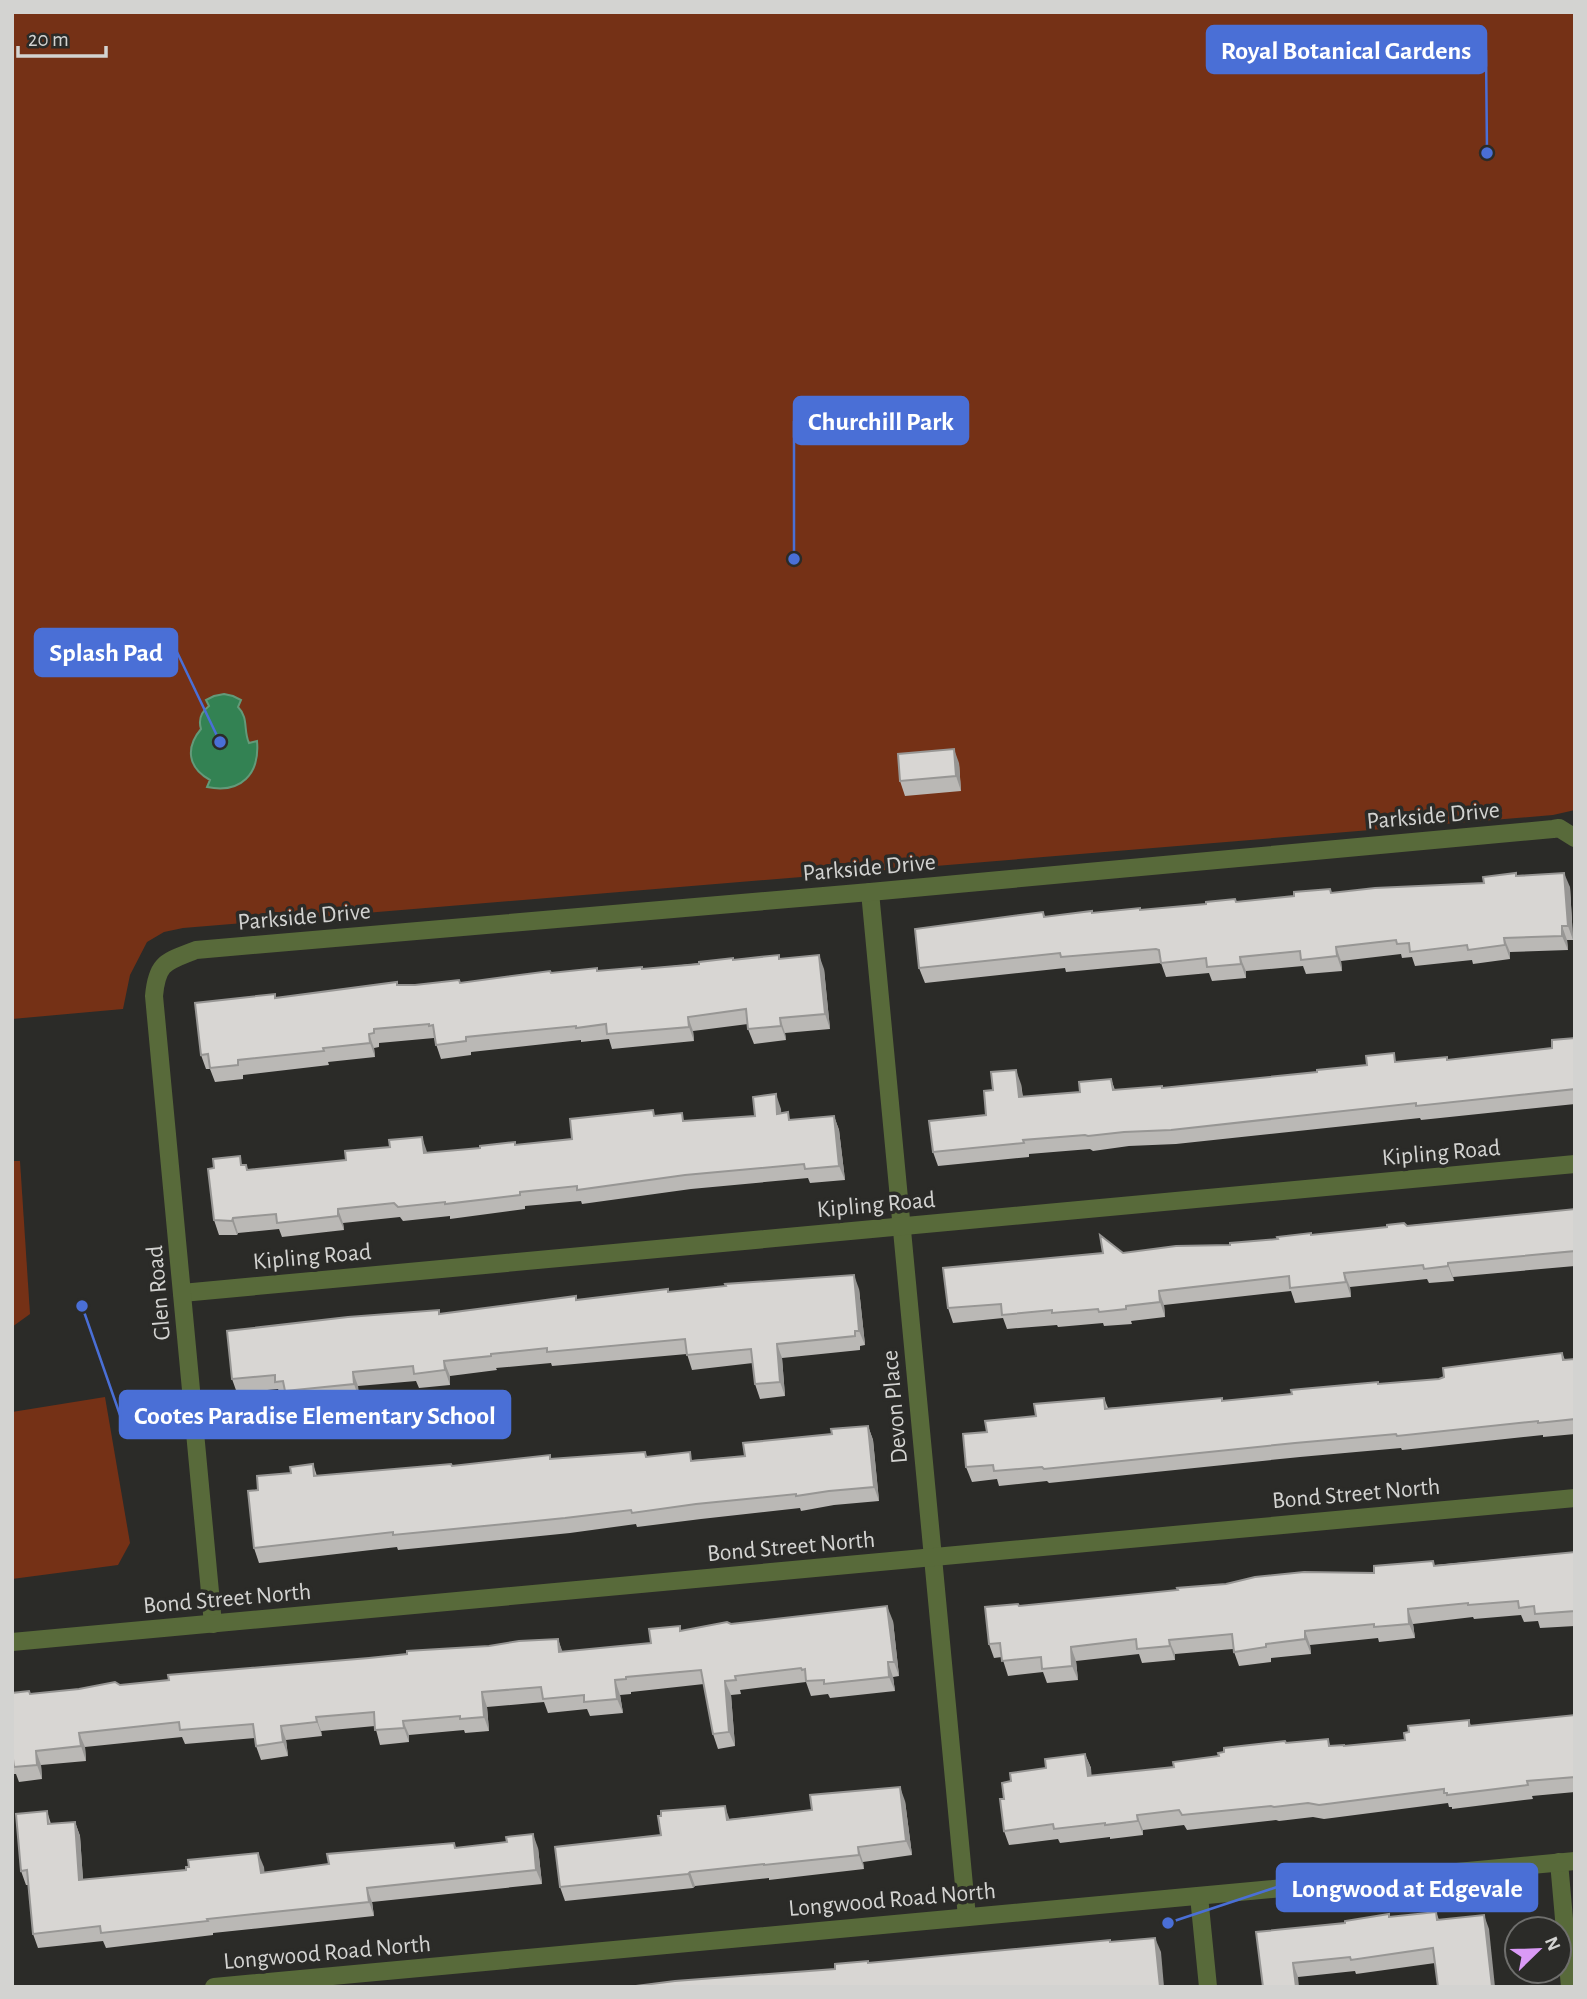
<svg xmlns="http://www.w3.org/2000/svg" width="1587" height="1999" font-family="'Alegreya Sans',sans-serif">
  <rect width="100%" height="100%" fill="#2b2b28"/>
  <g fill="#753116">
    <path d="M12,12H1575V810L1553,815L183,928L164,932L147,942L130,975L123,1009L12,1019Z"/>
    <path d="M12,1161H20L30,1314L12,1327Z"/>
    <path d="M105,1397L130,1543L118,1565L12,1579V1412Z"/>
  </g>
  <path fill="#338253" stroke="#639a79" stroke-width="2" d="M224,694L233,696L241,700L238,707C249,718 243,730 249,743L257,741C260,774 241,794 207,787L210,780C188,768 185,748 201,729C198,719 201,712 209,706L206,700L214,696Z"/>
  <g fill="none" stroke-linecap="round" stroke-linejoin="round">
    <g stroke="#586a3a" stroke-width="18">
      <path d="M870,892L967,1917"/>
      <path d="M182,1293L1575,1164"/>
      <path d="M213,1624L154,996C157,962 166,962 196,950L870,892L1553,829L1559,828L1575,838"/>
      <path d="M12,1642L1575,1498"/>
      <path d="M1559,1862L1570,1987"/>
      <path d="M1199,1896L1208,1987"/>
      <path d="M214,1987L1575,1861"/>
    </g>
  </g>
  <g fill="#bab8b5">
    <path d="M959,763L961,791L905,796L900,781Z"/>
    <path d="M1517,876L1570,887L1573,940H1567L1568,950L1510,952V959L1473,964L1472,960L1415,966L1412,957L1402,958L1401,954L1341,961L1342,971L1306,974L1303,966L1246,971V978L1212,981L1209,973L1166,977L1161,963L1066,972L1065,968L925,983L919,968L1043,912L1045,917L1141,910L1332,893L1484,883Z"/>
    <path d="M779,955L780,959L824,969L830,1029L785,1033L786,1040L754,1044L748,1029V1024L693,1031L694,1041L612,1049L609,1039L581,1042V1040L471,1052V1055L441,1059L434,1038L379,1043V1047L374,1048L375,1057L328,1062L329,1065L243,1075V1079L215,1082L210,1069H206L201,1055L276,998L397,982L398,985L460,983L551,973L643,969Z"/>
    <path d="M1575,1038V1104L1421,1120L1420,1118L1176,1144L1129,1146L1093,1151L1090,1149L1029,1154V1157L938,1166L933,1152L986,1115L993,1090L1021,1084L1023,1097L1080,1092L1111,1079L1115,1090L1163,1088L1317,1072L1397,1062L1448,1060L1552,1048Z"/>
    <path d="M781,1109V1113L791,1120L834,1116L839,1130L845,1180L810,1183L808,1178L691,1189L582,1204L581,1201L525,1206V1209L450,1219V1216L403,1221L400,1217L343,1223L344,1230L282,1237L279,1229L238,1233L237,1235H219L214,1220V1168L246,1165L248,1170L516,1145L572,1139L655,1116L685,1121L755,1116Z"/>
    <path d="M1575,1209V1266L1453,1277L1454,1281L1429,1283L1427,1279L1350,1287L1351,1297L1295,1303L1291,1291L1164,1305L1165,1317L1131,1321L1132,1324L1104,1326L1103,1323L1058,1327L1057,1325L1007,1329L1003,1318L953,1323L948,1308L1123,1253L1230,1245L1312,1235Z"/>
    <path d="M668,1289L669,1292L859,1289L865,1345L860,1346V1350L782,1358L785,1396L760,1399L755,1384L753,1363L692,1370L687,1354L552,1366L551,1363L496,1368L497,1370L450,1376V1385L419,1388L416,1381L358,1386L359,1399L290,1405L286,1395L281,1396L278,1389L237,1393L232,1379L439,1310L440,1314L577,1300Z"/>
    <path d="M1562,1353L1565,1360L1575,1359V1434L1543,1437V1435L1402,1450L1401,1448L1300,1457L1049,1483L1047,1481L999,1486L997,1479L972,1482L966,1467L987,1432L1036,1416L1104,1398L1108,1408L1223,1401L1439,1379Z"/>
    <path d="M868,1426L873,1440L879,1501L834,1505L801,1511L800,1508L701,1519L637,1527L636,1524L570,1533L398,1550L397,1547L259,1563L254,1548L258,1490L291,1473L313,1464L317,1476L451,1464L452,1466L645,1452L647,1457L693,1460L745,1456Z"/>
    <path d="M1575,1552V1626L1540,1628L1538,1621L1524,1622L1521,1615L1474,1619L1473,1617L1413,1624L1415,1638L1379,1642L1378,1638L1310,1645L1311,1654L1271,1658V1662L1239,1666L1233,1649L1175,1654V1660L1142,1663L1139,1654L1076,1661L1078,1680L1047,1683L1043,1672L1008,1676L1002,1657L994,1658L989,1644L1019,1606L1374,1573L1435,1565Z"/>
    <path d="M893,1621L899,1676L893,1677L895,1691L830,1698L828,1694L811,1696L806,1682L740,1690L741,1694L731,1695L735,1746L718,1749L713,1734L704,1684L631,1692V1694L620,1695L623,1713L590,1716L587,1709L548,1713L544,1702L487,1707L489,1731L465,1733L464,1730L409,1735V1742L380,1745L375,1726L321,1731L322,1736L286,1740L288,1756L261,1760L256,1746L255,1738L185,1744L182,1737L85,1747L86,1761L41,1765L42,1779L19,1782L16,1774H12V1693L30,1694L120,1685L369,1658L558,1639L562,1652L651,1643L680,1626L681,1631L731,1624Z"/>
    <path d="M1575,1715V1792L1532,1796L1533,1799L1452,1809V1807H1449L1448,1803L1324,1819L1313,1817L1279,1821L1276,1820L1187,1830L1184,1825L1143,1830V1835L1110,1839V1837L1060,1843L1058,1839L1009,1845L1004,1831V1799L1011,1781L1085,1754L1091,1768V1776L1174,1767L1219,1756L1286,1743L1328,1739L1330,1746H1345L1405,1740L1469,1720L1471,1726Z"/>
    <path d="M905,1801L912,1855L863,1862L864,1869L769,1880V1878L695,1886L693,1888L565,1901L560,1887L661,1835L730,1819Z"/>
    <path d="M47,1811L51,1824L75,1822L80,1836L83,1880L264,1867V1873L329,1864L454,1843L456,1848H538L542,1884L372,1902L374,1916L213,1933V1935L106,1948L103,1941L38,1948L33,1934L28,1885H26L21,1871Z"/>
    <path d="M1436,1912L1439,1920L1489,1929L1435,1963L1356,1974L1355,1971L1298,1977L1263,1987L1345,1923L1389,1914L1390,1917Z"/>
  </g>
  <g fill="#979694">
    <path d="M954,749L959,763L961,791L956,776Z"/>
    <path d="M1564,873L1570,887L1573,940L1568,926Z"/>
    <path d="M1562,926L1567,940L1568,950L1562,936Z"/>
    <path d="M1504,938L1510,952V959L1505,945Z"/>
    <path d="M1336,947L1341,961L1342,971L1337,956Z"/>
    <path d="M819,955L824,969L830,1029L825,1014Z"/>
    <path d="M1240,957L1246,971V978L1241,964Z"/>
    <path d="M688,1017L693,1031L694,1041L689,1027Z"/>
    <path d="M780,1018L785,1033L786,1040L781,1026Z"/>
    <path d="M369,1034L374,1048L375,1057L370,1043Z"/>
    <path d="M1016,1070L1021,1084L1024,1112L1019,1097Z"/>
    <path d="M776,1094L781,1109L782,1128L777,1114Z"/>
    <path d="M834,1116L839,1130L845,1180L839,1166Z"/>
    <path d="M422,1137L427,1152L429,1167L424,1153Z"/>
    <path d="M338,1209L343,1223L344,1230L338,1216Z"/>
    <path d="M233,1218L238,1233L237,1235L232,1221Z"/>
    <path d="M1448,1263L1453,1277L1454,1281L1448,1266Z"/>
    <path d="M1344,1273L1350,1287L1351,1297L1346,1282Z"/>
    <path d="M854,1275L859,1289L865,1345L859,1331Z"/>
    <path d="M1159,1291L1164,1305L1165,1317L1160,1302Z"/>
    <path d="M777,1344L782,1358L785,1396L780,1382Z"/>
    <path d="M444,1361L450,1376V1385L445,1370Z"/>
    <path d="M353,1372L358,1386L359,1399L354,1384Z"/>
    <path d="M868,1426L873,1440L879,1501L874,1487Z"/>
    <path d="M887,1606L893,1621L899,1676L894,1662Z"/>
    <path d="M1408,1609L1413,1624L1415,1638L1409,1624Z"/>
    <path d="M1305,1631L1310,1645L1311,1654L1305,1639Z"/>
    <path d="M558,1639L563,1653L559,1652Z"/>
    <path d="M1169,1640L1175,1654V1660L1170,1646Z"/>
    <path d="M1071,1647L1076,1661L1078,1680L1072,1666Z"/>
    <path d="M888,1662L893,1677L895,1691L889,1677Z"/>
    <path d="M615,1680L620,1695L623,1713L617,1699Z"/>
    <path d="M725,1681L731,1695L735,1746L729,1732Z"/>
    <path d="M482,1692L487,1707L489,1731L484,1717Z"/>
    <path d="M316,1717L321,1731L322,1736L317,1722Z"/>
    <path d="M403,1721L409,1735V1742L404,1728Z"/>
    <path d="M281,1726L286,1740L288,1756L283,1742Z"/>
    <path d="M79,1733L85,1747L86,1761L81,1746Z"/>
    <path d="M36,1751L41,1765L42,1779L37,1765Z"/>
    <path d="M1085,1754L1091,1768L1093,1791L1088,1776Z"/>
    <path d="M900,1787L905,1801L912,1855L906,1841Z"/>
    <path d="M725,1806L730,1821L727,1820Z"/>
    <path d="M1137,1815L1143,1830V1835L1138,1821Z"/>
    <path d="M75,1822L80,1836L84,1894L79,1880Z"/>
    <path d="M533,1834L538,1848L542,1884L536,1870Z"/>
    <path d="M858,1847L863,1862L864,1869L859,1855Z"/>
    <path d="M258,1853L264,1867L266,1887L261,1873Z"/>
    <path d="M690,1872L695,1886L693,1888L688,1874Z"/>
    <path d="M367,1888L372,1902L374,1916L369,1902Z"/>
    <path d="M1484,1915L1489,1929L1495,1987H1492Z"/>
    <path d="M1155,1938L1161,1952L1164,1987H1160Z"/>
    <path d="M1293,1963L1298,1977L1299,1987H1296Z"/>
  </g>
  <g fill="#d8d6d3" stroke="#979694" stroke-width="2">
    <path d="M954,749L956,776L900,781L898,754Z"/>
    <path d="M1516,873V876L1564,873L1568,926H1562V936L1504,938L1505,945L1468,950L1467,945L1410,952L1409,943L1397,944L1396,940L1336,947L1337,956L1301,960L1300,951L1240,957L1241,964L1207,967L1206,958L1161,963L1159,950L1156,949L1061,957L1060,953L919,968L915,929L1043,912L1044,917L1092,911V913L1140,908V910L1206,904V902L1235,899L1236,902L1294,896V892L1330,889L1331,893L1375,888L1484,883L1483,877Z"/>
    <path d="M779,955V959L819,955L825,1014L780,1018L781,1026L748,1029L746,1009L688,1017L689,1027L607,1034L606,1024L576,1028V1026L466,1037V1041L436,1045L433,1025L429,1026V1024L374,1029V1033L369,1034L370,1043L323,1048L324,1051L238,1060V1065L210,1068L208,1054L201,1055L195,1003L275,994V998L397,982V985H415L459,980L460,983L550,971L551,973L597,968V971L642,967V969L699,964V962L733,958V960Z"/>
    <path d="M1575,1038V1089L1416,1106V1103L1171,1130L1124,1132L1088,1136L1085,1135L1023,1140L1024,1143L933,1152L929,1121L986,1115L984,1091L993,1090L991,1072L1016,1070L1019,1097L1080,1092L1079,1082L1111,1079L1113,1090L1162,1086V1088L1317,1072V1070L1367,1065L1366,1056L1394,1053L1395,1062L1447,1057V1060L1552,1048V1040Z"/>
    <path d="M776,1094L777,1114L788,1112L789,1120L834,1116L839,1166L805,1169L804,1164L685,1175L577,1190V1186L520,1192V1195L445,1204V1202L398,1207L394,1203L338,1209V1216L277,1223L276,1214L233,1218L232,1221L214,1220L208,1169L214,1168L213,1159L240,1156L241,1165H246L247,1170L346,1160L345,1151L390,1147L389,1140L422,1137L424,1153L480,1148V1146L515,1142V1145L572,1139L570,1119L653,1110L654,1116L682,1113L683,1121L755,1116L753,1097Z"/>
    <path d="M1575,1209V1251L1448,1263V1266L1424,1269L1423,1265L1344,1273L1346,1282L1290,1288L1289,1276L1159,1291L1160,1302L1126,1306V1309L1099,1312L1098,1309L1052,1313V1310L1002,1315L1001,1304L948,1308L943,1268L1103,1253L1100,1235L1123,1253L1176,1246L1230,1245V1243L1278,1239L1277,1237L1311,1233V1235L1387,1227V1225L1404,1223L1407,1226Z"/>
    <path d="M854,1275L859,1331H855V1336L777,1344L780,1382L755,1384L751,1349L687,1355L685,1339L547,1352V1348L491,1354V1356L444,1361L445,1370L414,1374L413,1366L353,1372L354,1384L285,1391L283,1381L275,1382V1375L232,1379L227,1331L348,1317L439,1310V1314L576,1296V1300L668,1289V1292L726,1286L725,1284Z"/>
    <path d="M1562,1353L1563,1360L1575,1359V1419L1538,1423V1421L1397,1436L1396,1434L1295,1443L1044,1469L1042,1467L994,1471L993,1465L966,1467L963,1434L987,1432L985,1421L1036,1416L1034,1404L1104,1398L1105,1409L1222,1398V1401L1292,1394L1291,1390L1378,1382V1384L1439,1379L1444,1377L1443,1368Z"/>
    <path d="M868,1426L874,1487L829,1491L796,1496V1494L696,1504L632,1513L631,1510L565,1518L393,1535V1532L254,1548L248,1491L258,1490L257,1476L291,1473L290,1467L313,1464L314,1476L451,1464L452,1466L550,1455V1459L645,1452L646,1457L690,1452L691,1461L745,1456L743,1443L832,1434L831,1429Z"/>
    <path d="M1575,1552V1611L1535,1614L1534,1606L1519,1608L1518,1601L1468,1605V1603L1408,1609L1409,1624L1374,1627V1624L1305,1631V1639L1266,1644V1647L1234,1652L1232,1634L1169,1640L1170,1646L1137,1649L1136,1639L1071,1647L1072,1666L1042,1669L1041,1657L1002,1661L1000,1643L989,1644L985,1607L1018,1604L1019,1606L1178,1590L1177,1588L1226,1584L1255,1577L1304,1572L1374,1573V1566L1433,1561L1434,1566Z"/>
    <path d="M887,1606L894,1662H888L889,1677L824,1684V1680L806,1681L805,1669L802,1670L801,1668L735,1676L736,1680L725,1681L729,1732L713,1734L701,1670L626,1677V1679L615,1680L617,1699L584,1702V1695L543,1699L541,1687L482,1692L484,1717L460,1719V1716L403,1721L404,1728L375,1730L374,1712L316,1717L317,1722L281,1726L283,1742L256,1746L253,1724L180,1730L179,1722L79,1733L81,1746L36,1751L37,1765L14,1767L13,1759H12V1693L29,1691L30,1694L79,1689L115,1682L120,1685L169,1680L168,1675L369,1658L407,1654V1651L489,1646L519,1641L558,1639L559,1652L651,1643L649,1629L680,1626V1631L727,1622L731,1624Z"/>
    <path d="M1575,1715V1777L1527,1781L1528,1785L1447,1795V1793H1444V1789L1319,1805L1308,1803L1274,1807L1271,1806L1182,1815L1179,1810L1137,1815L1138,1821L1105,1825V1823L1054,1829L1053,1824L1004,1831L1000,1799H1004L1002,1783L1011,1781L1010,1773L1046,1768L1045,1759L1085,1754L1088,1776L1174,1767L1173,1762L1219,1756L1218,1753L1224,1752V1748L1285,1741L1286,1743L1328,1739L1329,1746L1344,1745V1746L1405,1740L1404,1733L1409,1732L1408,1726L1469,1720V1726Z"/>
    <path d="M900,1787L906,1841L858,1847L859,1855L764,1865V1864L690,1872L688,1874L560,1887L555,1847L661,1835L658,1816H661V1811L725,1806L727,1820L812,1810L810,1795Z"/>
    <path d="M47,1811L48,1824L75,1822L79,1880L186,1870V1867H189L188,1860L258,1853L261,1873L329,1864L327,1854L454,1843L455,1848L507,1842L506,1837L533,1834L536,1870L367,1888L369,1902L207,1919L208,1921L101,1933L100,1926L33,1934L27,1870L21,1871L16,1814Z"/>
    <path d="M1436,1912L1437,1920L1484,1915L1492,1987H1438L1433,1948L1351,1960L1350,1957L1293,1963L1296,1987H1263L1256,1932L1345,1923V1921L1389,1914V1917Z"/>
    <path d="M1155,1938L1160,1987H628L675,1981L835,1969V1964L868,1961V1963L1110,1940V1942Z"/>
  </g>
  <g text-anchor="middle" stroke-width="7" stroke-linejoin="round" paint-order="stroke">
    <g font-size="24" fill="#d3d3d1" stroke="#2b2b28">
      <text transform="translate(1433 815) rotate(-5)" y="8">Parkside Drive</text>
      <text transform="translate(869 867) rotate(-5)" y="8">Parkside Drive</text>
      <text transform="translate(304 916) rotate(-5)" y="8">Parkside Drive</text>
      <text transform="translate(1441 1152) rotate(-5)" y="8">Kipling Road</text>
      <text transform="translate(876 1204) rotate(-5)" y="8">Kipling Road</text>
      <text transform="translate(312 1256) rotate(-5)" y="8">Kipling Road</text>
      <text transform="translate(158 1293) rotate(-95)" y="8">Glen Road</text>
      <text transform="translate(894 1407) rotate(-95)" y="8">Devon Place</text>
      <text transform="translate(1356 1493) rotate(-5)" y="8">Bond Street North</text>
      <text transform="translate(791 1546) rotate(-5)" y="8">Bond Street North</text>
      <text transform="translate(227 1598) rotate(-5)" y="8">Bond Street North</text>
      <text transform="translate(892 1899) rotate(-5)" y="8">Longwood Road North</text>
      <text transform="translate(327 1952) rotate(-5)" y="8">Longwood Road North</text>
    </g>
  </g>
  <path fill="none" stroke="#4a6fd6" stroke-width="2.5" d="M1487 153L1486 50M794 559L794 421M220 742L177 652M82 1306L120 1415M1168 1923L1277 1887"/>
  <g fill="#4a6fd6" stroke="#2b2b28" stroke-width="2.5">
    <circle cx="1487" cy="153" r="7"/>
    <circle cx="794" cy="559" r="7"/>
    <circle cx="220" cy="742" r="7"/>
    <circle cx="82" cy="1306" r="7"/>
    <circle cx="1168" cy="1923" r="7"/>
  </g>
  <g fill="#4a6fd6" stroke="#4a6fd6" stroke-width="2.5">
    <rect x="1207" y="26" width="279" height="47" rx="7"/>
    <rect x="794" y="397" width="174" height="47" rx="7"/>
    <rect x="35" y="629" width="142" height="47" rx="7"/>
    <rect x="120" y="1391" width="390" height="47" rx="7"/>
    <rect x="1277" y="1864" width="260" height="47" rx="7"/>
  </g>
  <g font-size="26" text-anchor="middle" font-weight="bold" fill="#fff">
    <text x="1346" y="59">Royal Botanical Gardens</text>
    <text x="881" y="430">Churchill Park</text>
    <text x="106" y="661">Splash Pad</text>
    <text x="315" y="1424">Cootes Paradise Elementary School</text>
    <text x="1407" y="1897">Longwood at Edgevale</text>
  </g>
  <rect width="1587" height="1999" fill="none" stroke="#d3d3d1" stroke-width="28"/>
  <g transform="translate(1538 1950) rotate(67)"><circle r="33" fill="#2b2b28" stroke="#6e6e6c" stroke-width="2"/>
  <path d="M0-5L12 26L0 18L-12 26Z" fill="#da9af6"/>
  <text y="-10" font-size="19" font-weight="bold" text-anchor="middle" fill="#d3d3d1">N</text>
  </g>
  <path d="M18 46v10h88v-10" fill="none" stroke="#d3d3d1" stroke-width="3.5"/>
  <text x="28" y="46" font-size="21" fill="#d3d3d1" stroke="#2b2b28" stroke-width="5" paint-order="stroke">20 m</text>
</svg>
